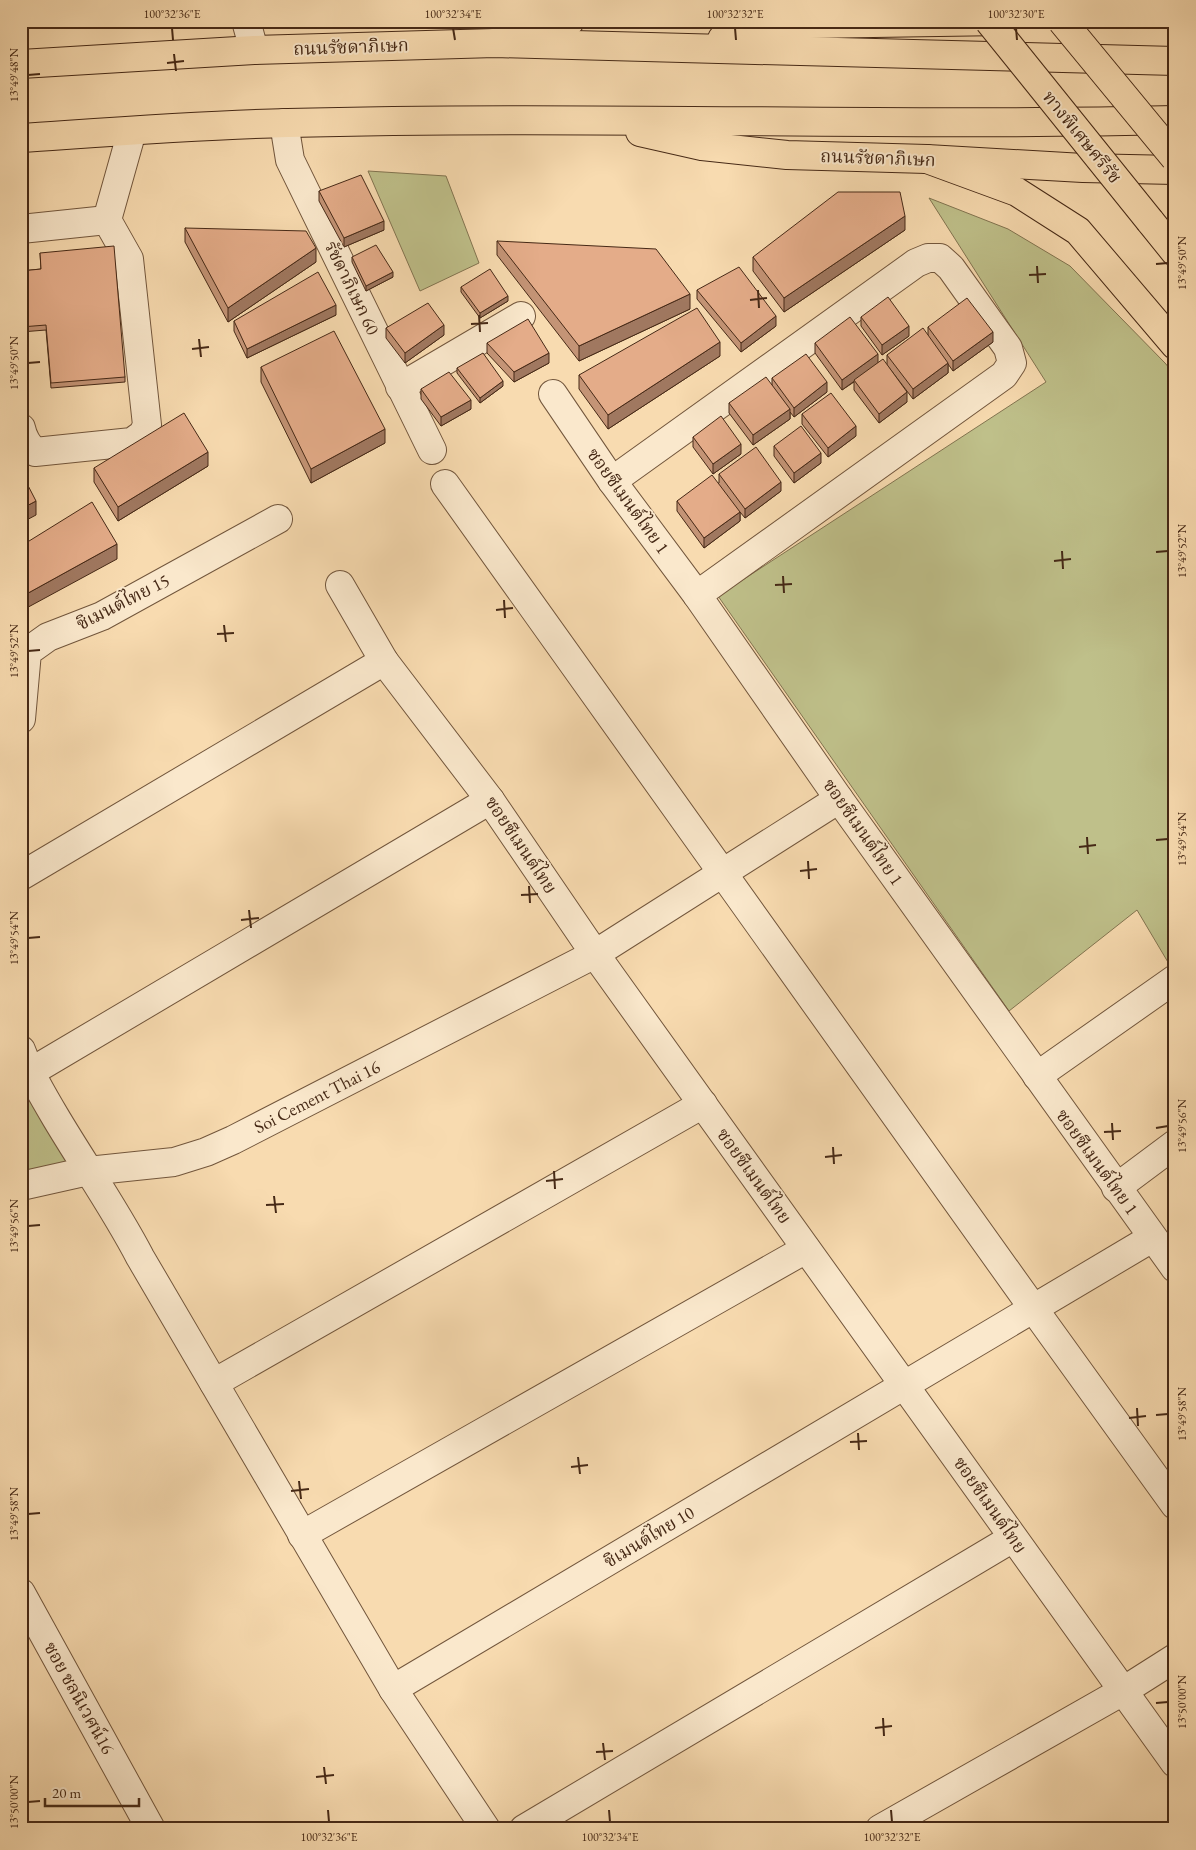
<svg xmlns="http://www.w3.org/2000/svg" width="1196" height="1850" font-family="'EB Garamond','Noto Serif Thai',serif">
  <rect width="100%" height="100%" fill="#f8dbb0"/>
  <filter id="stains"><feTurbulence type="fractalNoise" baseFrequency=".004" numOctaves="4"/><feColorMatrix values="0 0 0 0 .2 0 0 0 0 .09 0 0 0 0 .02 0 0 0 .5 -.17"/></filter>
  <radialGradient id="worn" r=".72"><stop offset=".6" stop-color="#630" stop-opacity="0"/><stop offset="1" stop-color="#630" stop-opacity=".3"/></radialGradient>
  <g fill="#bfc08a" stroke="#827450">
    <path d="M368,171L446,176L479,263L420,291Z"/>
    <path d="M929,198L1008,229L1070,266L1165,363L1175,375V974L1137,910L1009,1011L718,596L1046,382Z"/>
    <path d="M21,1077L81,1170L21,1193Z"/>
  </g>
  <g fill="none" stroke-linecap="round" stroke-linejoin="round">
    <g stroke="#72563c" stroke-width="30">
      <g id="minor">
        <path d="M246,21L254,50"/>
        <path d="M284,123L290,160L432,450"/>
        <path d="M21,229L107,220"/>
        <path d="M400,387L521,316"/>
        <path d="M553,394L612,481L697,595L839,799L1175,1268"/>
        <path d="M21,428C23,438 27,445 35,452L132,442L143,434L147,425L129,259L107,220L132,131"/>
        <path d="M612,481L916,263L928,258H940L951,268L1008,348L1012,363L1004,375L697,595"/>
        <path d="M445,484L1033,1308L1175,1505"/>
        <path d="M340,585L384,661L490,800L595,954L1175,1763"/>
        <path d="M21,719L27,652L48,637L102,616L278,519"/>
        <path d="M21,876L384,661"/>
        <path d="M21,1050C30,1074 43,1096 56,1118C84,1165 115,1209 140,1257L393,1689L486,1829"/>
        <path d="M29,1073L490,800"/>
        <path d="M1037,1076L1175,979"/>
        <path d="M21,1186L88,1171L174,1162L206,1152L233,1140L595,954L839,799"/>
        <path d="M1116,1188L1175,1144"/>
        <path d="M214,1383L703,1104"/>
        <path d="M302,1535L806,1249"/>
        <path d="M21,1593L151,1829"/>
        <path d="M393,1689L1152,1238"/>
        <path d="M524,1829L1013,1538"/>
        <path d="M880,1829L1123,1691L1175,1658"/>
      </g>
    </g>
    <g stroke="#462916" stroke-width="30">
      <g id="major">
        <path d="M722,39L766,29L808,24L1004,21"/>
        <path d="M21,64L254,50L495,43L1175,61"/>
        <path d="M640,132L702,146L787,155L927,159L1083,168L1175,170"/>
        <path d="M21,138C110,132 199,125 288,123C583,115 879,127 1175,120"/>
      </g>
    </g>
    <g stroke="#462916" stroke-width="30">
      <g id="highway">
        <path d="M847,23L849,21"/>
        <path d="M495,43L570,21"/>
        <path d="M927,159L1017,192L1078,231L1175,345"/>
        <path d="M1150,221L1175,252"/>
      </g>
    </g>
    <use href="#minor" stroke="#fae8cc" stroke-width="28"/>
    <use href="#major" stroke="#f8dbb0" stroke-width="28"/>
    <use href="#highway" stroke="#f8dbb0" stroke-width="28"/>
    <g stroke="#462916" stroke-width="30" stroke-linecap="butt">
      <g id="highway-bridge">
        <path d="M989,21L1150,221"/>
        <path d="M1062,21L1175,158"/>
      </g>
    </g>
    <use href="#highway-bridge" stroke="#f8dbb0" stroke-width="28"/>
  </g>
  <g fill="#c49476" stroke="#462916">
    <path d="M319,191L384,230L344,247L319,201Z"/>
    <path d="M185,228L316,262L228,322L185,242Z"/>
    <path d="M905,230L784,312L753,271V257Z"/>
    <path d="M497,241L690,309L579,361L497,255Z"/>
    <path d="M40,253L125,377V382L51,388L46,330L21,332V271L41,269Z"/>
    <path d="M352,257L393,277L366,291L352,262Z"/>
    <path d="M461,287L508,301L480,318L461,292Z"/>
    <path d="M697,290L776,326L741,352L697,299Z"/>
    <path d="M336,315L247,358L234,331V321Z"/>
    <path d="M861,317L909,336L882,355L861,326Z"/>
    <path d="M928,327L993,342L953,371L948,364V373L913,399L887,365V355L928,336Z"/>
    <path d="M386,328L444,335L405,363L386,338Z"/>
    <path d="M487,343L549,363L514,382L487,353Z"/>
    <path d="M815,343L878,363L907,402L879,423L854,390V382L842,390L815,353Z"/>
    <path d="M720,356L608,429L579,389V375Z"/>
    <path d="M261,367L385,443L311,483L261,382Z"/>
    <path d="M457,368L503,386L480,403L457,373Z"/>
    <path d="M772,378L827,392L794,417L790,412V419L753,445L729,413V403L772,386Z"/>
    <path d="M421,389L471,409L441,426L421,399Z"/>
    <path d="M802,414L856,436L828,457L802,424Z"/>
    <path d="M693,437L741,454L713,474L693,447Z"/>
    <path d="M774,446L821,463L794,483L774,456Z"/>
    <path d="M208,466L118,521L94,482V468Z"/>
    <path d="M719,474L781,491L745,518L740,512V521L704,548L677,511V501L719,483Z"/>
  </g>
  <g fill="#a07860" stroke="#462916">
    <path d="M905,216V230L784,312V298Z"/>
    <path d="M384,221V230L344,247V238Z"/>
    <path d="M316,248V262L228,322V308Z"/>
    <path d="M393,272V277L366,291V286Z"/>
    <path d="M690,294V309L579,361V346Z"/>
    <path d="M508,296V301L480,318V313Z"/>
    <path d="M336,305V315L247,358V349Z"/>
    <path d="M776,316V326L741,352V343Z"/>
    <path d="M444,325V335L405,363V353Z"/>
    <path d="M909,326V336L882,355V345Z"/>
    <path d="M993,332V342L953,371V361Z"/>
    <path d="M720,342V356L608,429V415Z"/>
    <path d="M549,353V363L514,382V372Z"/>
    <path d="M878,354V364L842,390V380Z"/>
    <path d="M948,363V373L913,399V389Z"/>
    <path d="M503,381V386L480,403V398Z"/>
    <path d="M827,382V392L794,417V408Z"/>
    <path d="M907,392V402L879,423V414Z"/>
    <path d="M471,400V409L441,426V417Z"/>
    <path d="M790,409V419L753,445V435Z"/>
    <path d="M856,426V436L828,457V448Z"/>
    <path d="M385,429V443L311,483V469Z"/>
    <path d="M741,444V454L713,474V464Z"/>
    <path d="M208,452V466L118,521V507Z"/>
    <path d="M821,453V463L794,483V473Z"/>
    <path d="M781,482V491L745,518V509Z"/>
    <path d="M36,501V515L21,523V509Z"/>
    <path d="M740,512V521L704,548V538Z"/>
    <path d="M117,544V559L21,611V597Z"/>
  </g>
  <g fill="#e4ac89" stroke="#462916">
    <path d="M361,175L384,221L344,238L319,191Z"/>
    <path d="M838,192H900L905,216L784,298L753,257Z"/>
    <path d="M185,228L306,231L316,248L228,308Z"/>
    <path d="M497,241L656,249L690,294L579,346Z"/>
    <path d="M376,245L393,272L366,286L352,257Z"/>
    <path d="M114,246L125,377L51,383L46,325L21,327V271L41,269L40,253Z"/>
    <path d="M739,267L776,316L741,343L697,290Z"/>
    <path d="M490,269L508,296L480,313L461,287Z"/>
    <path d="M318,272L336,305L247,349L234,321Z"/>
    <path d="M888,297L909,326L882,345L861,317Z"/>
    <path d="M967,298L993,332L953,361L928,327Z"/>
    <path d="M428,303L444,325L405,353L386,328Z"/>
    <path d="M697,308L720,342L608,415L579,375Z"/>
    <path d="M850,317L878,354L842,380L815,343Z"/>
    <path d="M528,319L549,353L514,372L487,343Z"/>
    <path d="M923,328L948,363L913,389L887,355Z"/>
    <path d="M334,331L385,429L311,469L261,367Z"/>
    <path d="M483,353L503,381L480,398L457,368Z"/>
    <path d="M806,354L827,382L794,408L772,378Z"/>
    <path d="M883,359L907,392L879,414L854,380Z"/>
    <path d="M449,372L471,400L441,417L421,389Z"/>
    <path d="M766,377L790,409L753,435L729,403Z"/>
    <path d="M831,393L856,426L828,448L802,414Z"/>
    <path d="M184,413L208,452L118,507L94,468Z"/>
    <path d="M721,416L741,444L713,464L693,437Z"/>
    <path d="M801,426L821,453L794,473L774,446Z"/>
    <path d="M756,447L781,482L745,509L719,474Z"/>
    <path d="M21,472L36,501L21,509Z"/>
    <path d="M712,475L740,512L704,538L677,501Z"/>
    <path d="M92,502L117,544L21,597V546Z"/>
  </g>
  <path fill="none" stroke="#462916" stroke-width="2" d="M172,28L173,40M453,28L455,40M735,28L736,40M1016,28L1017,40M174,54L176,71M167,63L184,61M28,75L40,74M1156,264L1168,263M1037,266L1038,283M1029,275L1046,274M758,290L759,308M750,300L767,298M479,315L480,332M471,324L488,323M199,339L201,357M192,349L209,347M28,363L40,362M1062,551L1063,569M1156,552L1168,551M1054,561L1071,559M783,576L784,593M775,585L792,584M504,600L505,618M496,610L513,608M224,625L226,642M217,634L234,633M28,651L40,650M1087,837L1088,854M1156,840L1168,839M1079,847L1096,845M808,861L809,879M800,871L817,869M529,886L530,903M521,895L538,894M249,910L251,928M241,920L259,918M28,938L40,937M1112,1123L1113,1140M1156,1128L1168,1126M1104,1132L1121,1131M833,1147L834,1164M825,1157L842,1155M554,1171L555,1189M546,1181L563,1179M274,1196L276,1213M266,1205L284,1204M28,1226L40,1225M1137,1408L1138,1426M1156,1415L1168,1414M1129,1418L1146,1416M858,1433L859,1450M850,1442L867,1441M578,1457L580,1474M571,1467L588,1465M299,1481L301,1499M291,1491L309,1489M28,1514L40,1513M1156,1703L1168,1702M883,1718L884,1736M875,1728L892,1726M603,1743L605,1760M596,1752L613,1751M324,1767L326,1784M316,1777L334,1775M28,1802L40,1801M328,1810L329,1822M609,1810L610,1822M891,1810L892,1822"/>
  <g text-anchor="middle" stroke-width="4" stroke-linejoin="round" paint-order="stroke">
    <g font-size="18" fill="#462916" stroke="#fae8cc">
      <text transform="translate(351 47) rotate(-2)" y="6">ถนนรัชดาภิเษก</text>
      <text transform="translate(1082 137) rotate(51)" y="6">ทางพิเศษศรีรัช</text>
      <text transform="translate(878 158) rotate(2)" y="6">ถนนรัชดาภิเษก</text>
      <text transform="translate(352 288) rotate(64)" y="6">รัชดาภิเษก 60</text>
      <text transform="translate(628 501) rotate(54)" y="6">ซอยซีเมนต์ไทย 1</text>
      <text transform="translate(123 602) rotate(-27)" y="6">ซิเมนต์ไทย 15</text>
      <text transform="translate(863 832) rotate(55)" y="6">ซอยซีเมนต์ไทย 1</text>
      <text transform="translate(521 845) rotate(56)" y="6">ซอยซีเมนต์ไทย</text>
      <text transform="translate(317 1097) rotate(-27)" y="6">Soi Cement Thai 16</text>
      <text transform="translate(1097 1162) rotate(54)" y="6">ซอยซีเมนต์ไทย 1</text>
      <text transform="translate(754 1176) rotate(54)" y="6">ซอยซีเมนต์ไทย</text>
      <text transform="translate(990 1505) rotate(55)" y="6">ซอยซีเมนต์ไทย</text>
      <text transform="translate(649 1537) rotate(-31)" y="6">ซิเมนต์ไทย 10</text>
      <text transform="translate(79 1698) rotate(61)" y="6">ซอย ชลนิเวศน์16</text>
    </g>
  </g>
  <rect width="1196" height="1850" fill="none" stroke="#f8dbb0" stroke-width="55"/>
  <path d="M45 1798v8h94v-8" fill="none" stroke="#462916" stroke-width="2.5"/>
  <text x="52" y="1798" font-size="15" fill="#462916" stroke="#fae8cc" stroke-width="4" paint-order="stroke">20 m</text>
  <rect x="28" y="28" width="1140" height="1794" fill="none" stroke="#462916" stroke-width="2"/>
  <g font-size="12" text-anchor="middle" fill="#462916">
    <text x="172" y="18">100°32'36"E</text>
    <text x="453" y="18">100°32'34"E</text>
    <text x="735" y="18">100°32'32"E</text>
    <text x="1016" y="18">100°32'30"E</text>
    <text transform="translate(14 75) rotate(-90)" y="4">13°49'48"N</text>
    <text transform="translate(1182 263) rotate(-90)" y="4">13°49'50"N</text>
    <text transform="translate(14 363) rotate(-90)" y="4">13°49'50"N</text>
    <text transform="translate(1182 551) rotate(-90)" y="4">13°49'52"N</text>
    <text transform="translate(14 651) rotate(-90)" y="4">13°49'52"N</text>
    <text transform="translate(1182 839) rotate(-90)" y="4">13°49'54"N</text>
    <text transform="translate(14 938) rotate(-90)" y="4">13°49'54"N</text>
    <text transform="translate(1182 1126) rotate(-90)" y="4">13°49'56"N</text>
    <text transform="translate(14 1226) rotate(-90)" y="4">13°49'56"N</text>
    <text transform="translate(1182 1414) rotate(-90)" y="4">13°49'58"N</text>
    <text transform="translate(14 1514) rotate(-90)" y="4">13°49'58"N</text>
    <text transform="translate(1182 1702) rotate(-90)" y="4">13°50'00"N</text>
    <text transform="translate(14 1802) rotate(-90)" y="4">13°50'00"N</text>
    <text x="329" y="1841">100°32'36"E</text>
    <text x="610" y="1841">100°32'34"E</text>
    <text x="892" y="1841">100°32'32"E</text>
  </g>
  <rect width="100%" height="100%" filter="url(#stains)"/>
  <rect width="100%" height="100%" fill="url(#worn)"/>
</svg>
